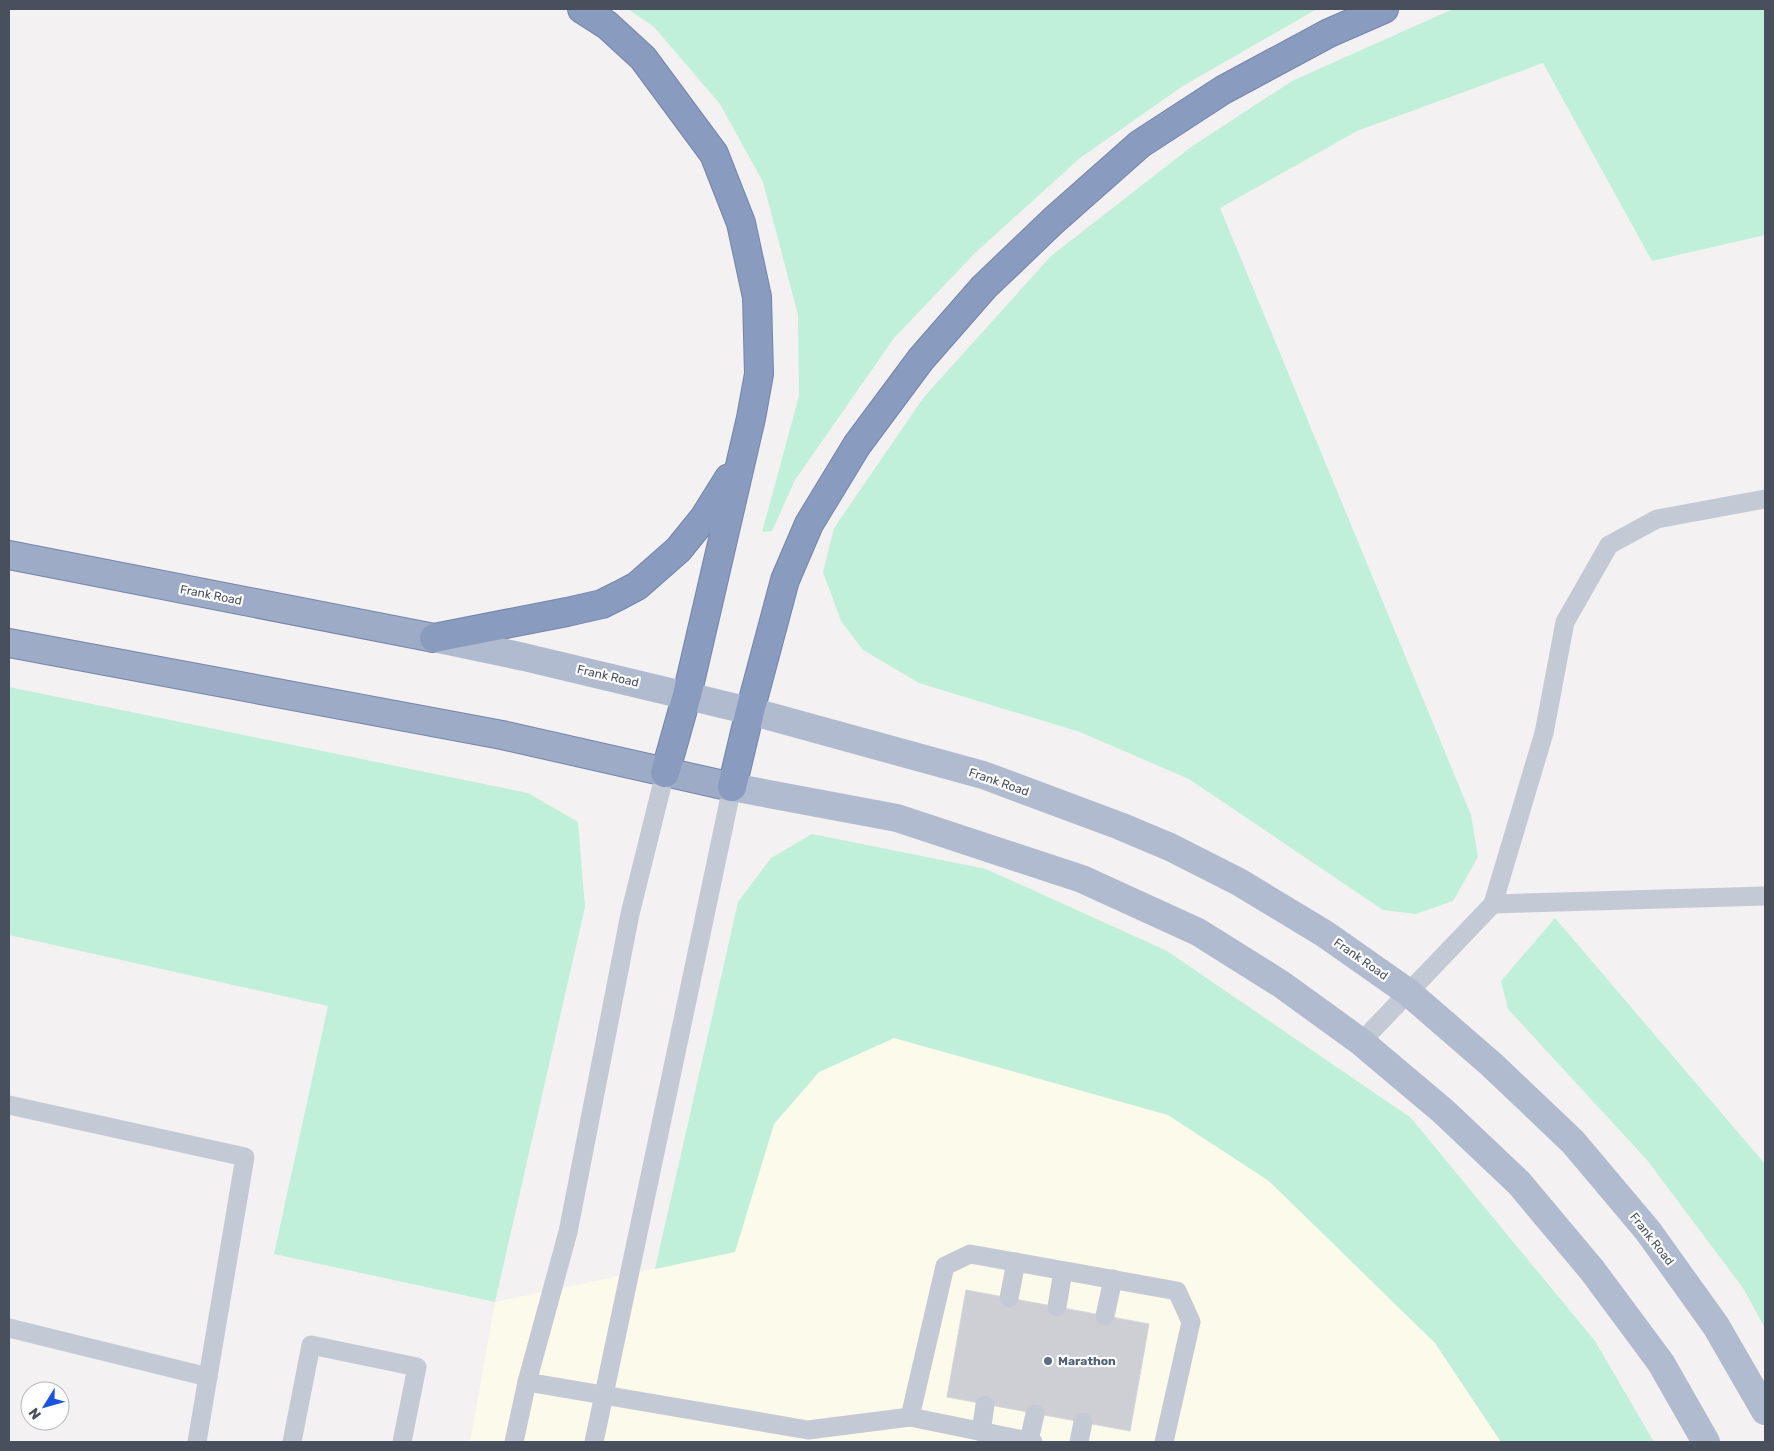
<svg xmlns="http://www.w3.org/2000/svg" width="1774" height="1451" font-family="Rubik,sans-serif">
  <rect width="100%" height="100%" fill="#f3f1f1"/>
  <path fill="#fcfaeb" d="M894,1038L1168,1115L1269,1181L1435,1343L1501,1442H470L495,1302L734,1252L774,1124L819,1072Z"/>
  <g fill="#c0f0da">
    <path d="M628,9H1317L1183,86L1080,158L975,253L894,338L795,480L772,531L762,532L799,396L798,315L763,182L720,104L654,27Z"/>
    <path d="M1453,9H1765V235L1652,261L1543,63L1357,131L1220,208L1471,815L1478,857L1453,901L1416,914L1383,910L1189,779L1080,732L919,683L863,650L841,621L823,572L834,528L924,397L1051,256L1191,147L1292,81Z"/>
    <path d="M9,687L528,793L578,822L585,907L495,1302L274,1254L328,1006L9,935Z"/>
    <path d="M812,834L986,869L1167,951L1411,1118L1595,1341L1654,1442H1501L1435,1343L1269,1181L1168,1115L894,1038L819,1072L774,1124L735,1252L655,1269L738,902L771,858Z"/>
    <path d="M1555,918L1765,1164V1328L1743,1288L1647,1160L1508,1009L1501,981Z"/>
  </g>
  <path fill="#cdcfd5" stroke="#d5d6dc" d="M966,1290L1149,1324L1130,1431L947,1397Z"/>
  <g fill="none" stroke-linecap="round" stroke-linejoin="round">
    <g stroke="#7485ab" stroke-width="30">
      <g id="trunk">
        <path d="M9,555L434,638"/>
        <path d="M9,643L502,735L732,787"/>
      </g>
    </g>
    <g stroke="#7485ab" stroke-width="30">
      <g id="motorway">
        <path d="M582,9L607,25L643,58L714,154L741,223L757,297L759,374L751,418L687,695L665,773"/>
        <path d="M434,638L567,612L602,604L620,595L637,586L678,550L704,518L729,478"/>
        <path d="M732,787L750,711L785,580L809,524L857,445L921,359L984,287L1053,221L1140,144L1223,90L1329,33L1384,9"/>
      </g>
    </g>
    <g stroke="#c4cad5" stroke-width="19">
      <path d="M1493,904L1765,896"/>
      <path d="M1361,1042L1493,904L1544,733L1565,622L1609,545L1657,519L1765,499"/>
      <path d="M9,1105L245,1157L197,1442"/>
      <path d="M1009,1298L1016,1262"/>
      <path d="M1057,1307L1063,1271"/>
      <path d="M1105,1316L1113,1279"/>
      <path d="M9,1328L208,1377"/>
      <path d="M527,1382L808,1430L910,1417L1033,1442"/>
      <path d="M910,1417L945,1266L970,1254L1177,1291L1191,1322L1164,1442"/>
      <path d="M981,1432L985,1405"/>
      <path d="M1029,1441L1035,1414"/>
      <path d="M292,1442L311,1345L417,1367L402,1442"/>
      <path d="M514,1442L527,1382L568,1232L630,914L665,773"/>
      <path d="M594,1442L732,787"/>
      <path d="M1079,1442L1083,1422"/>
    </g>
    <g stroke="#b1bbcf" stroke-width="28">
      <path d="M434,638L524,657L750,711L983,775L1120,826L1170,847L1239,882L1325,934L1409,993L1491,1064L1573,1142L1648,1231L1716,1326L1765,1411"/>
      <path d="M732,787L897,818L1082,879L1198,932L1281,984L1361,1042L1443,1111L1519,1183L1592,1270L1661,1363L1706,1442"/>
    </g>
    <use href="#trunk" stroke="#9dabc7" stroke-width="28"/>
    <use href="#motorway" stroke="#899bbf" stroke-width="28"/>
  </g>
  <circle fill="#5c6f8a" stroke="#fff" stroke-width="2" cx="1048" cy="1361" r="5"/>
  <g text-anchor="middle" stroke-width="4.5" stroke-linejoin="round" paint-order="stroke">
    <g font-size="12" fill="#48505e" stroke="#fff">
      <text transform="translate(211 595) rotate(11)" y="4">Frank Road</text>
      <text transform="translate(608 676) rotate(13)" y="4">Frank Road</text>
      <text transform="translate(999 782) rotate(19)" y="4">Frank Road</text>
      <text transform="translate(1361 959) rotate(35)" y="4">Frank Road</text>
      <text transform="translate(1652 1239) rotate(52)" y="4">Frank Road</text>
    </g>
    <g font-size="12" font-weight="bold" fill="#4e5e75" stroke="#fff" text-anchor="start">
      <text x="1058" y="1365">Marathon</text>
    </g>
  </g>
  <rect width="1774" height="1451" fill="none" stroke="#48505e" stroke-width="20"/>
  <g transform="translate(45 1406) rotate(233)"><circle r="24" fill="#ffffff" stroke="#b6b9bf"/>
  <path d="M0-4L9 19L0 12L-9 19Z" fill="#1a53e4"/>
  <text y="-8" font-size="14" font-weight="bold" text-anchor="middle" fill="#48505e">N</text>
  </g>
</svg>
